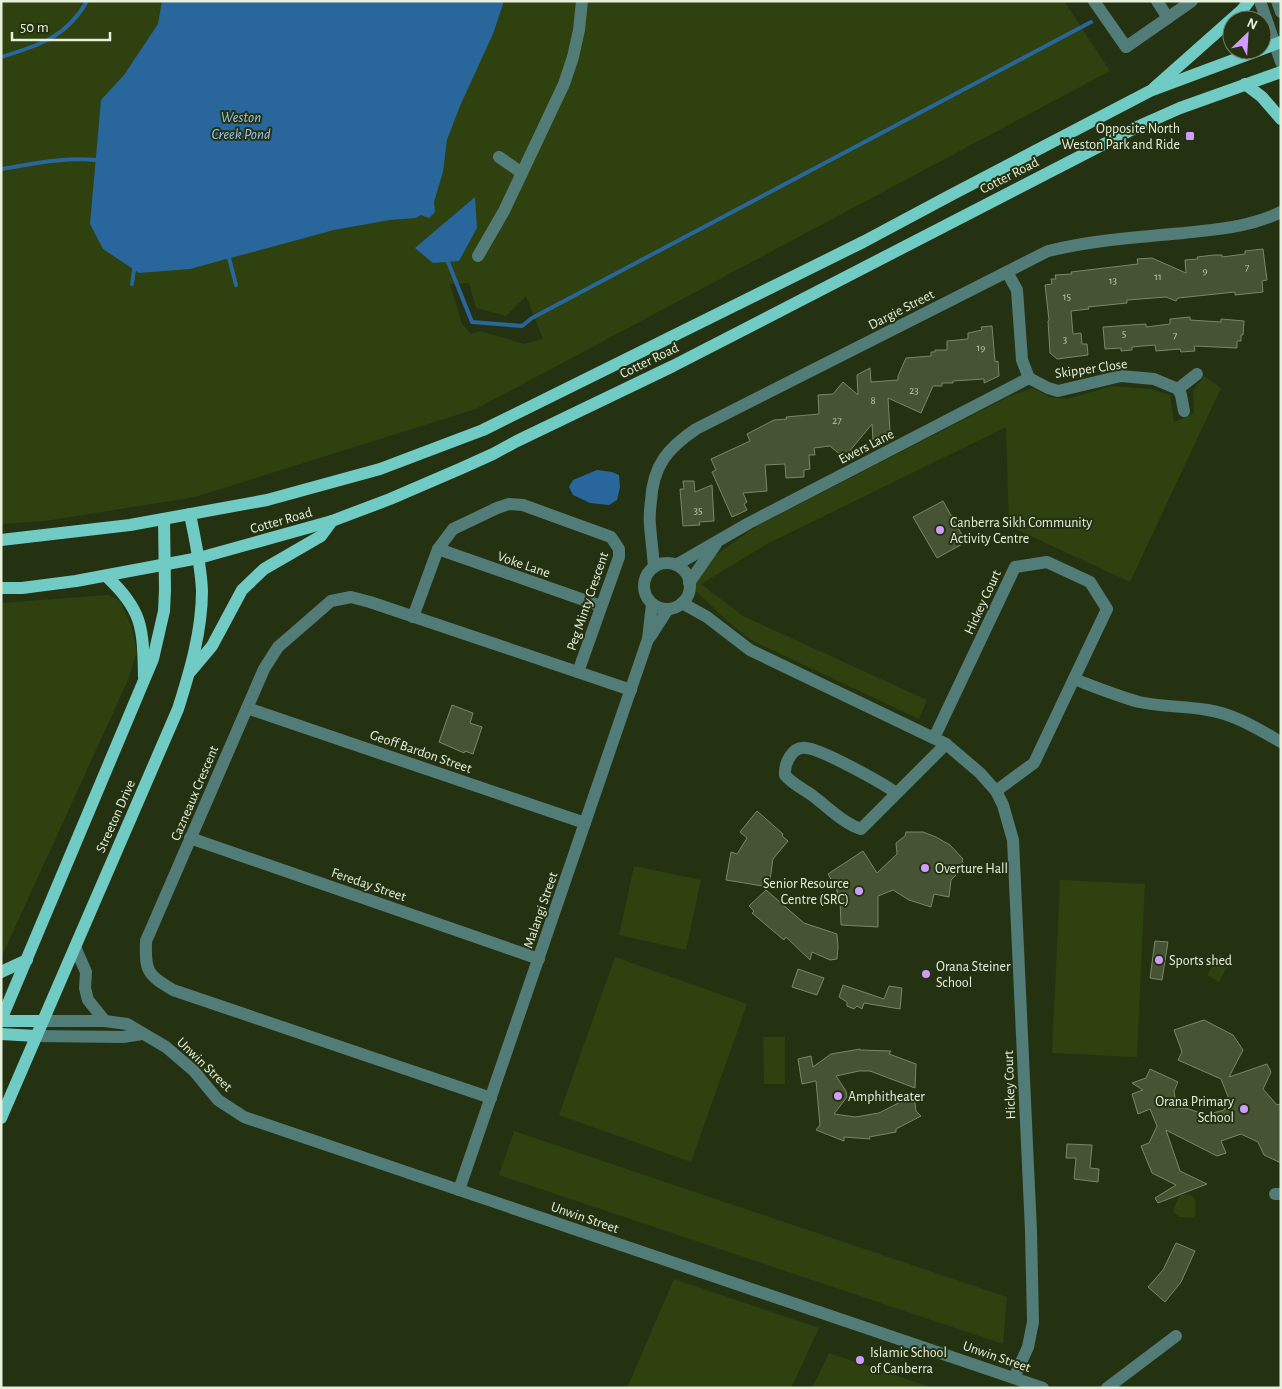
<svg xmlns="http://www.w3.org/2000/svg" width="1282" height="1389" font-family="'Alegreya Sans',sans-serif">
  <rect width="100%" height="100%" fill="#253212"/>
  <g fill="#2e410e" fill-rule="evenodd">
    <path d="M1,1H1064L1110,71L476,409L195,497L45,521L1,524ZM469,283L476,308L506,316L526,296L543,339L524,344L480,331L471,334L462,324L450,284Z"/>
    <path d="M1204,376L1221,388L1130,582L1009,526L1006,427L769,543L701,584L743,616L927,700L919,719L751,640L727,621L695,590L698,576L716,555L757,526L1008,397L1033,388L1050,397L1067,399L1112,386L1151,389L1170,395L1174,422L1194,413L1193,391Z"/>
    <path d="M108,595L120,601L131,625L137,651L128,680L1,958V603Z"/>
    <path d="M634,866L701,880L686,950L619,935Z"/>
    <path d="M1060,880L1145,884L1137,1057L1052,1053Z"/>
    <path d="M1220,954L1231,961L1219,982L1207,975Z"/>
    <path d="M615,957L747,1004L691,1162L559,1115Z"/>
    <path d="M763,1037H785V1084H764Z"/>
    <path d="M514,1131L1007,1297L1003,1344L499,1175Z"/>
    <path d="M1187,1194L1193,1196L1195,1200V1218L1179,1217L1173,1211L1179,1196Z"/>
    <path d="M674,1279L819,1328L791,1388H627Z"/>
    <path d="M829,1353L933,1388H812Z"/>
  </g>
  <g fill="#28669b">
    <path d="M162,1H504L493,34L460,106L447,140L443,172L434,202L435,212L429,218L421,215L416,218L390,220L334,230L190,269L139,273L103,249L90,224L101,100L124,75L158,24Z"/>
    <path d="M475,197L477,228L459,261L433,263L415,248Z"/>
    <path d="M597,470L612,472L619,475L620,487L617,500L609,505L590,503L573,495L569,487L573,480Z"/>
  </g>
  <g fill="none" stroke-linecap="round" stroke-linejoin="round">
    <g stroke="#28669b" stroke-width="4">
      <path d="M1,57C38,46 67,37 87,1"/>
      <path d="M1,169C33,164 64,157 96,160"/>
      <path d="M229,258L236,285"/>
      <path d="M448,262L472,322L522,326L532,318L1091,22"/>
      <path d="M132,284L134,270"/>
    </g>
  </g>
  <g fill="#465433" stroke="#788865">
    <path d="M1263,249L1267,280L1262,281L1263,292L1235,295V292L1178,298L1176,301L1166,297L1127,300V303L1088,307L1089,309L1071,311L1073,334L1081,333L1082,344H1087L1088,355L1057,359L1050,353L1048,321L1049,320L1045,285L1052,284L1051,279H1056L1055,275L1072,274L1071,272L1138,264L1137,259L1152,258L1186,273L1185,260L1198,259L1197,257L1214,255H1222V257L1245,254V251Z"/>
    <path d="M1190,317V320L1221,322V319L1244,321L1243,335H1241V341H1237V348L1194,346L1195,351L1181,352L1180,349L1156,351L1155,345L1132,347V350L1121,351V348L1105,349L1103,327L1146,324V327L1170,324V319Z"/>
    <path d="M992,326L995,362L998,361L999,376L984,383V379L953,381V383H942V386H933L921,413L888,398L890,431L873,440L872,424L844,458L830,446L814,448L815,455H809L810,469L804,470V477L786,478L785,464L765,465L767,491L743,493L747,502L744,504L747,510L732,517L712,472L716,470L711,459L750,441L747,434L774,420L787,419L786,417L819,414L818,395L833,394L843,382L858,395L857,375L870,368L871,382L898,380V376L906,358L931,356V352H935V350H947V341L968,339V333L982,330L981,327Z"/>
    <path d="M683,481H694L695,492L712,485L714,521L699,522L700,525L683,526L680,489H684Z"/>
    <path d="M943,501L966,542L937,558L913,517Z"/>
    <path d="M452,705L473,713L470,723L482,727L473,754L465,751L464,753L439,742Z"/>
    <path d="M757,811L783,834L782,836L788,841L773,859L769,887L726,880L731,852L737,854L747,838L740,832Z"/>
    <path d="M906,832H923L936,837L950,845L963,859L962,861L965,866L951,880L949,897L934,894L931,907L909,900L893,890L878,896V927L841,925L840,900L836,888L828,874L863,851L877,873L897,854L896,843L905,836Z"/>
    <path d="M766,890L804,923L837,934L838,947L837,959L830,960L812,952L810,960L786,937L784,940L752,913L754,911L749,906Z"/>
    <path d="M1155,941L1168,942L1162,980L1150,978Z"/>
    <path d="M798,969L824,978L817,995L792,987Z"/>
    <path d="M843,985L884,999L889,986L902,988L900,1009L864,1003L862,1009L857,1006L854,1009L847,1006V1002L839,997Z"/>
    <path d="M1204,1020L1233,1035L1243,1050L1229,1077L1267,1064L1271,1072L1263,1089L1277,1105L1281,1104V1163L1264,1155L1258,1142L1241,1134L1221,1141L1226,1153L1217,1156L1166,1130L1180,1171L1207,1184L1158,1203L1155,1198L1176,1185L1152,1173L1141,1146L1149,1143L1157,1126L1150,1109L1138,1114L1132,1094L1143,1090L1132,1083L1146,1078L1150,1069L1178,1082L1174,1091L1177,1108H1186L1206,1115L1224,1110L1229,1099L1221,1079L1178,1060L1182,1052L1174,1030Z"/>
    <path d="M860,1049V1050L891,1051L889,1054L916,1064L915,1088L870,1071H859L836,1076L846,1091L847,1097L834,1114L855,1117L879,1113L914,1095L916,1111L921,1116L896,1129V1132L869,1137L870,1139L844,1137V1141L816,1130L820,1125L816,1081L802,1084L798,1059L811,1056L813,1067L831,1054Z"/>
    <path d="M1067,1144L1092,1145L1090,1168L1099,1169L1098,1182L1074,1179L1076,1158H1066Z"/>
    <path d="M1176,1243L1195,1251L1181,1282L1165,1302L1148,1287L1163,1270Z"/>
  </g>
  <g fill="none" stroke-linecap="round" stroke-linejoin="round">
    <g stroke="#527c78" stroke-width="12">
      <path d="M1094,1L1126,47L1192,1"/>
      <path d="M1157,1L1168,18"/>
      <path d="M1260,1L1281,62"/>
      <path d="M1277,1L1281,12"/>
      <path d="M499,157L522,173"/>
      <path d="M478,256L504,211L564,84L573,57L579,30L582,1"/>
      <path d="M1007,272L1017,290L1022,360L1029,378L1048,388L1058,391L1121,376L1154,379L1178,389L1181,395L1184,411"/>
      <path d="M1178,389L1197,374"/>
      <path d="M438,549L601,606"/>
      <circle cx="667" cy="586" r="23"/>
      <path d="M676,565L749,523L1029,378"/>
      <path d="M654,567C653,553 651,539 650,525C649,517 650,509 651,501C653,465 668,448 696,429L1048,251C1093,240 1138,237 1184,233C1218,229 1250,227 1281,212"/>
      <path d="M689,583L716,544"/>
      <path d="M682,603L707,617L750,650L946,744L980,773L996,791L1003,805L1013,840L1031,1231L1033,1322L1028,1347L1014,1378"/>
      <path d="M413,617L438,549L453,529L497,508L509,504L523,505L611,537L619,549V557L578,672"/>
      <path d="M650,637L668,609"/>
      <path d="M1074,679C1095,687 1117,696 1139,702C1162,707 1185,706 1208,710C1234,714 1258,729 1281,742"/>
      <path d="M247,708L585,823"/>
      <path d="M934,738L1015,567L1047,562L1090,582L1107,609L1034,763L996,791"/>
      <path d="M896,793C883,783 821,749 806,748C792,746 784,764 785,775C792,784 804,789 813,796C829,808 843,823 861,829L946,744"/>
      <path d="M190,838L539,959"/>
      <path d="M75,947L86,972L85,988L88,1000L105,1021"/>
      <path d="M42,1021H105L127,1024L166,1047L194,1071L218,1100L244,1117L1043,1388"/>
      <path d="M36,1036L123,1037L142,1034"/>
      <path d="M491,1098L173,990C147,974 145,972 146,941L264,669L278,647L331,601L351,597L370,602L631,690"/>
      <path d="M459,1190L648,639L652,604"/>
      <path d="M1275,1194H1281"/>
      <path d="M1107,1388L1176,1336"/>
    </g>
    <g stroke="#6fcbc3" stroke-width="12">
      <path d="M1262,49L1281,42"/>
      <path d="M1245,84L1262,97L1281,119"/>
      <path d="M1154,88L1242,10L1249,1"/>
      <path d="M1,540L130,525L267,500L380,469L483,430L863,242L951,195L1150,91L1260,50"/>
      <path d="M106,576C143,610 143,628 144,677"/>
      <path d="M1,588H22L76,581L199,558L332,521L390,499L462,468L493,454L517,441L673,366L1137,127L1180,108L1281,72"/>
      <path d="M191,671L212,646L242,590L264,569L321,536L332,521"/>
      <path d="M1,972L27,960"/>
      <path d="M1,1020L153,659L164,611L165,590L164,519"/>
      <path d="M1,1021H42"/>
      <path d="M1,1034L36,1036"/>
      <path d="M1,1118L178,709C190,671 202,631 202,591C201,565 195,540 190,514"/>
    </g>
  </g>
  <g fill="#d09dfe" stroke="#253212" stroke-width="2">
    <rect x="1185" y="131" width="10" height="10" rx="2.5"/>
    <circle cx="940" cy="530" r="5"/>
    <circle cx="925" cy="868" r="5"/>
    <circle cx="859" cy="891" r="5"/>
    <circle cx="1159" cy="960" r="5"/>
    <circle cx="926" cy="974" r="5"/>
    <circle cx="838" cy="1096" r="5"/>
    <circle cx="1244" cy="1109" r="5"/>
    <circle cx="860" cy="1360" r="5"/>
  </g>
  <g text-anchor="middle" stroke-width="4" stroke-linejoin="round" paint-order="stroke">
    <g font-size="11" fill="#bfc9b2">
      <text x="1247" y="271">7</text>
      <text x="1205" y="274">9</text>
      <text x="1158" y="280">11</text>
      <text x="1113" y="284">13</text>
      <text x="1067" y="300">15</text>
      <text x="1124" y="337">5</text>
      <text x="1175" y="339">7</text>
      <text x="1065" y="343">3</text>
      <text x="981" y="351">19</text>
      <text x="914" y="394">23</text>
      <text x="873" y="404">8</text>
      <text x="837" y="424">27</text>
      <text x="698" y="514">35</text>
    </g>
    <g font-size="14" fill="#e7f0dd" stroke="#253212" text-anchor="start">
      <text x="1180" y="133" text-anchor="end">Opposite North<tspan x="1180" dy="16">Weston Park and Ride</tspan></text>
      <text x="950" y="527">Canberra Sikh Community<tspan x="950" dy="16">Activity Centre</tspan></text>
      <text x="935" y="873">Overture Hall</text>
      <text x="849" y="888" text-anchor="end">Senior Resource<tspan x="849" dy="16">Centre (SRC)</tspan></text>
      <text x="1169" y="965">Sports shed</text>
      <text x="936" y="971">Orana Steiner<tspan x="936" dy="16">School</tspan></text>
      <text x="848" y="1101">Amphitheater</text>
      <text x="1234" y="1106" text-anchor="end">Orana Primary<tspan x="1234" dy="16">School</tspan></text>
      <text x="870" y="1357">Islamic School<tspan x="870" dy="16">of Canberra</tspan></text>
    </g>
    <g font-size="14" fill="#e7f0dd" stroke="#253212">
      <text transform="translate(1009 175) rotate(-27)" y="5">Cotter Road</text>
      <text transform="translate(901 309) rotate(-27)" y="5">Dargie Street</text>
      <text transform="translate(649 360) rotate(-26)" y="5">Cotter Road</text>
      <text transform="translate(1091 368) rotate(-8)" y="5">Skipper Close</text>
      <text transform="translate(866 446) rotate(-27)" y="5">Ewers Lane</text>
      <text transform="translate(281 520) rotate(-16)" y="5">Cotter Road</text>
      <text transform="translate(524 564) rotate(19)" y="5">Voke Lane</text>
      <text transform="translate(587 601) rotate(-71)" y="5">Peg Minty Crescent</text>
      <text transform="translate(982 602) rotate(-65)" y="5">Hickey Court</text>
      <text transform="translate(421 751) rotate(19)" y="5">Geoff Bardon Street</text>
      <text transform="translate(194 793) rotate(-67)" y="5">Cazneaux Crescent</text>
      <text transform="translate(115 816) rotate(-66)" y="5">Streeton Drive</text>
      <text transform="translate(369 884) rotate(19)" y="5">Fereday Street</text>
      <text transform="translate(540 910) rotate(-71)" y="5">Malangi Street</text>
      <text transform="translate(205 1064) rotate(44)" y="5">Unwin Street</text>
      <text transform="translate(1009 1085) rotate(-92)" y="5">Hickey Court</text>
      <text transform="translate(585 1217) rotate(19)" y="5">Unwin Street</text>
      <text transform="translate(997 1356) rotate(19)" y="5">Unwin Street</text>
    </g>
    <g font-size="15" font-style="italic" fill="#98c7f4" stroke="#253212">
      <text x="241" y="122">Weston<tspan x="241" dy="17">Creek Pond</tspan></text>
    </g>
  </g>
  <rect width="1282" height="1389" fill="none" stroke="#e7f0dd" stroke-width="5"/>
  <g transform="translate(1247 35) rotate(25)"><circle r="24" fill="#253212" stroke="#737e63"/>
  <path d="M0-4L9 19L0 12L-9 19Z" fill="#d09dfe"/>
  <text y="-8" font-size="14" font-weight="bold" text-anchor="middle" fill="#e7f0dd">N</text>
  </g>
  <path d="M12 32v8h98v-8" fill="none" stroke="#e7f0dd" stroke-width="2.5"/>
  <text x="20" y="32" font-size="15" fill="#e7f0dd" stroke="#253212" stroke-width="4" paint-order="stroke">50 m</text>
</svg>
